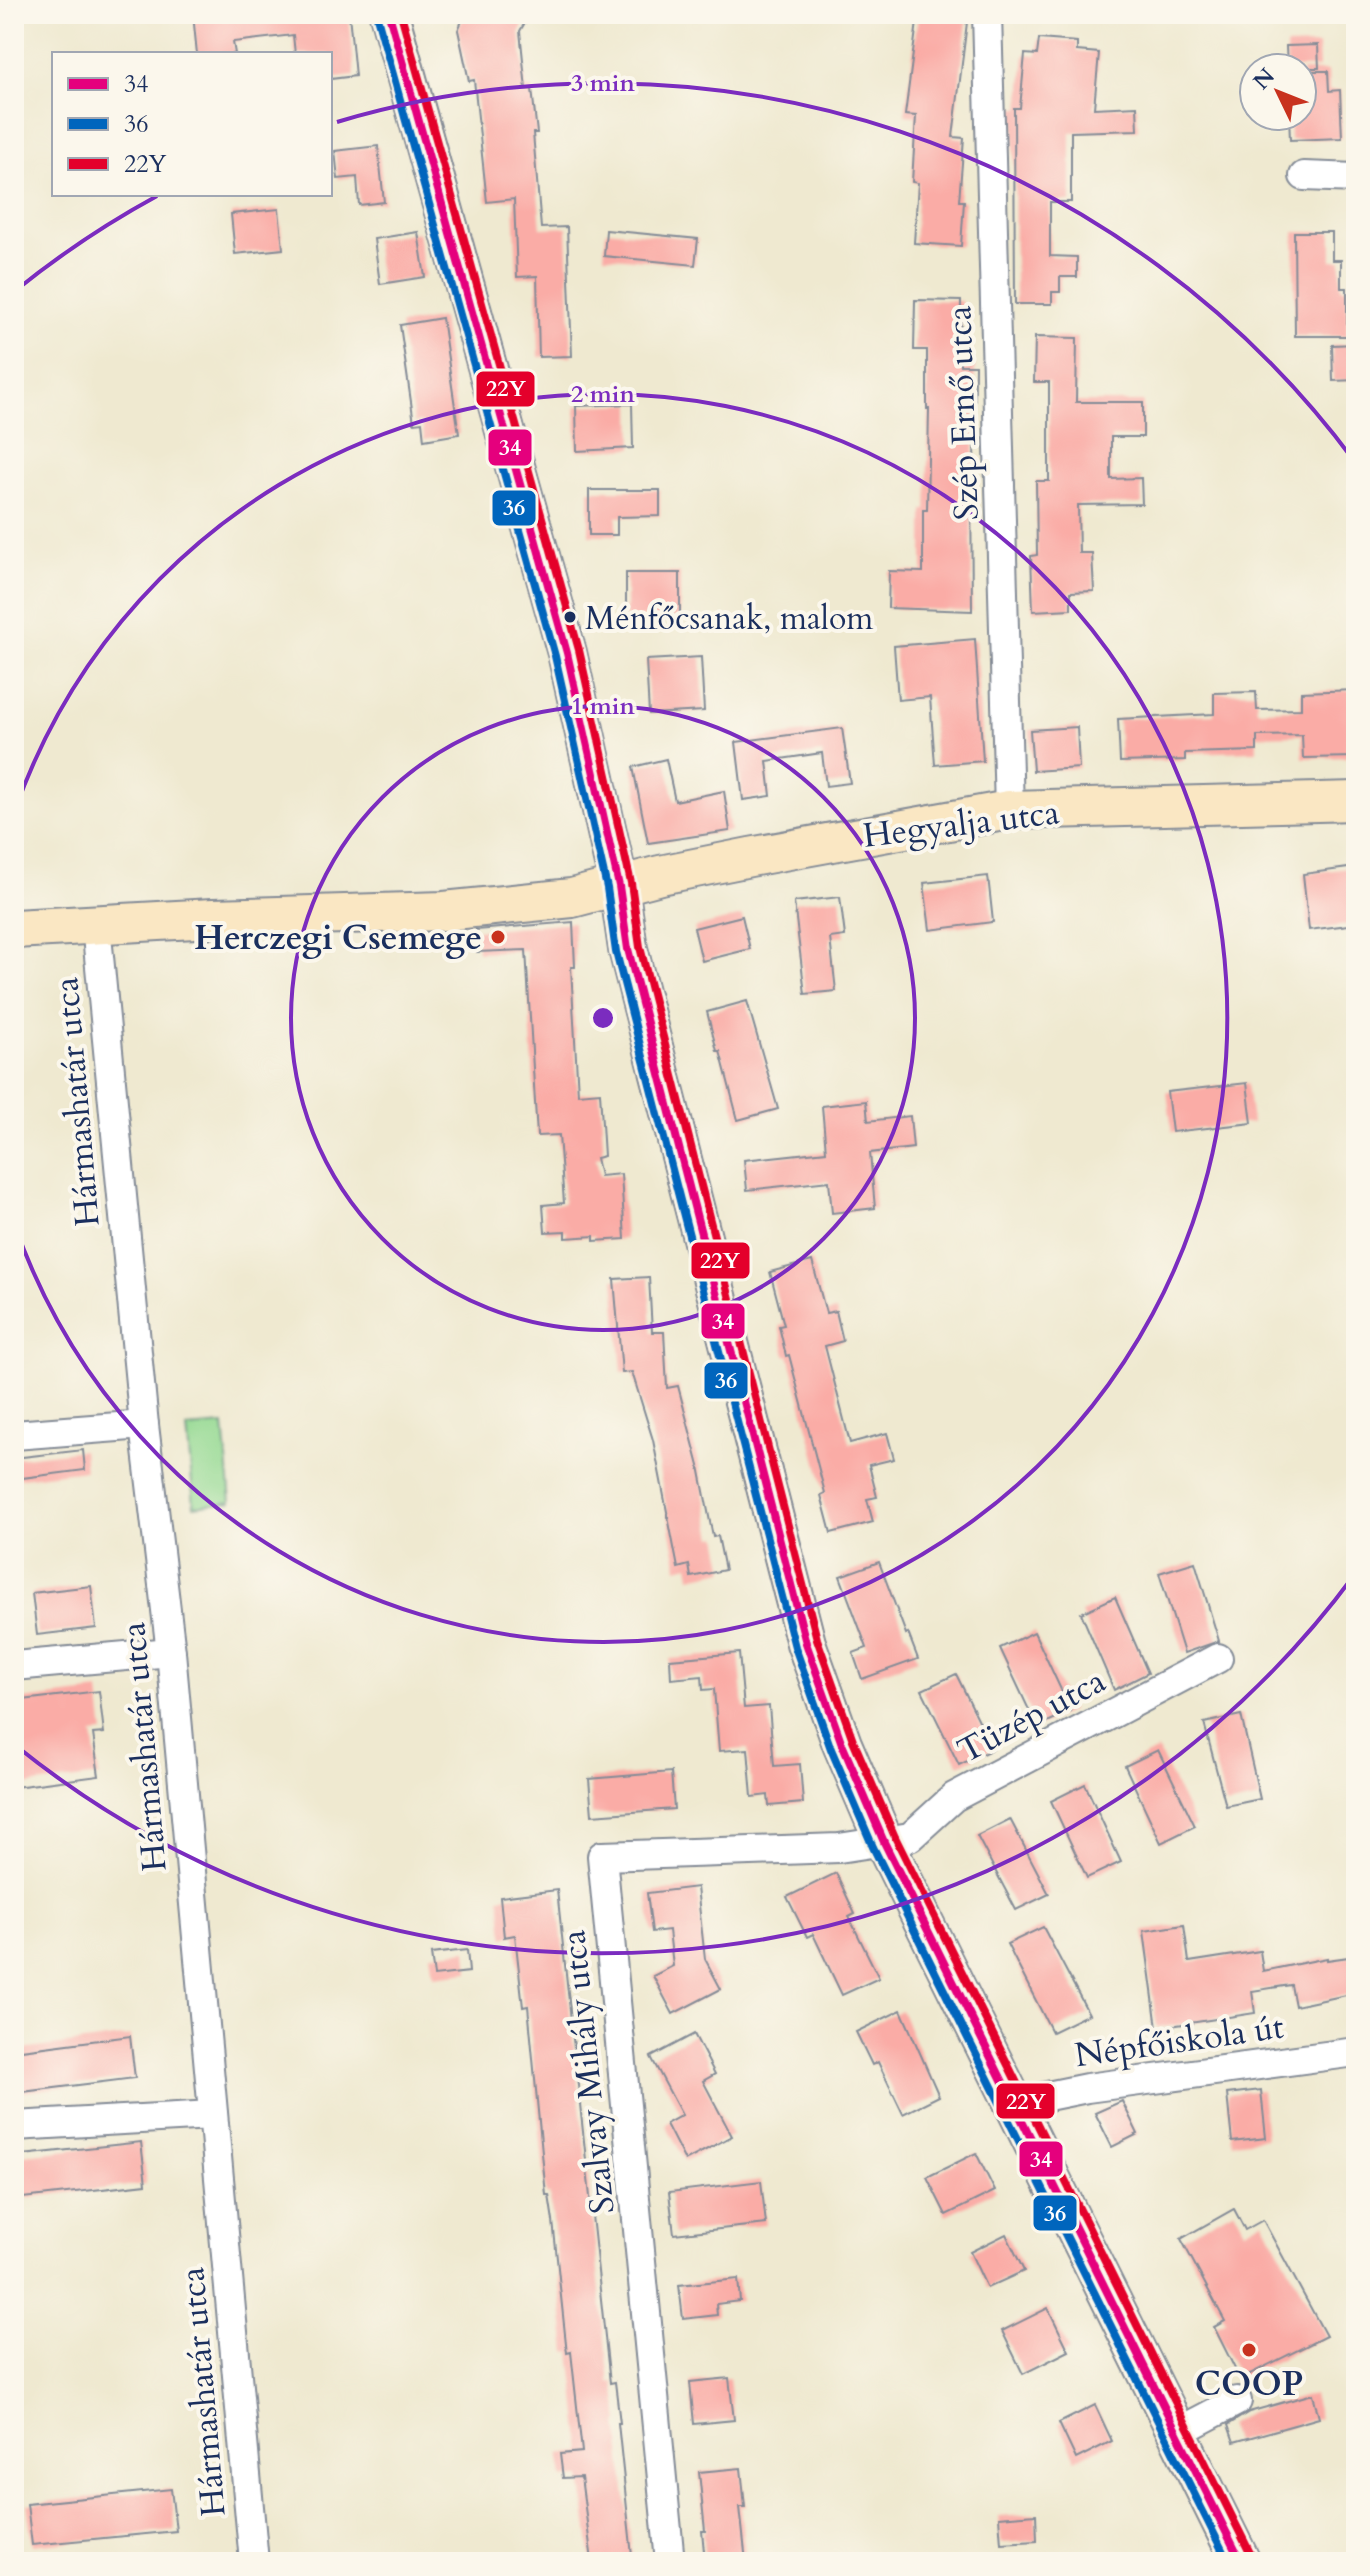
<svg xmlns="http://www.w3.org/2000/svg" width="1370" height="2576" font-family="Cardo,serif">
  <rect width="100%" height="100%" fill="#fbf7ec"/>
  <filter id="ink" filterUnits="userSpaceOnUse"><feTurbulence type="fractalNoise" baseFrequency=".0125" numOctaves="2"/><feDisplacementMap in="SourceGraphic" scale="16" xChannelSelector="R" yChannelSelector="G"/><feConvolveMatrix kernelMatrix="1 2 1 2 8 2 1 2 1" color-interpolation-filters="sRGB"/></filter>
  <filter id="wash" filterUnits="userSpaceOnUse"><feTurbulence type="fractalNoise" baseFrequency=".006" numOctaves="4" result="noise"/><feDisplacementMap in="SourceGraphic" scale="32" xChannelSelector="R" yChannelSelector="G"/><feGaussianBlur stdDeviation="1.8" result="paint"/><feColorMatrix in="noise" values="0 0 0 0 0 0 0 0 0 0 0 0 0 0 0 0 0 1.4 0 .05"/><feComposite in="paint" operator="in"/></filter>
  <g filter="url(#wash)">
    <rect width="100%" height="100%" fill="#efe9d0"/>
    <path fill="#94d992" stroke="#588478" stroke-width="2" d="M224,1425L231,1502L194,1506L187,1428Z"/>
    <g id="blocks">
      <g fill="#faaca6">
        <path d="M193,14H349L355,76L330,79V54H295L293,35L233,42L235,54H197Z"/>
        <path d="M465,14H530L520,31L526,89H532L537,133H533L541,228L567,227L572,356L539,357L537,276L517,277L514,199L487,202L474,80L469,81L458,30Z"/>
        <path d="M918,14H968L953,137L964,138L959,201H964L961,246L914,243L918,183L912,182L916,116L905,115Z"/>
        <path d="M1039,39L1077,42V51L1099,53L1094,108L1137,106L1138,130L1071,132V202H1050V256L1077,257V277H1060V292H1052V304H1015L1014,108H1020L1025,54L1037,55Z"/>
        <path d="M1318,45L1319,68H1287L1286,46Z"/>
        <path d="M1302,71H1328L1329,91L1340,90L1342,138L1290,140L1289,116H1302Z"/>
        <path d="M378,146L384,202L359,205L357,177L338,179L335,151Z"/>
        <path d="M279,209L283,249L235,254L231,214Z"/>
        <path d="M606,230L698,239L695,265L604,256Z"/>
        <path d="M418,232L425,277L380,284L374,239Z"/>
        <path d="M1294,232H1332V260H1341V288H1347V336H1295Z"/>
        <path d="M915,300L961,301L960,365H975L974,476H971L972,611L888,608L889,571L923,572V510H927L929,409H927V350H914Z"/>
        <path d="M442,318L459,434L424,440L422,422L414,423L400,325Z"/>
        <path d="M1035,337L1077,338L1076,402H1143V437H1111V479L1141,478L1142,504L1078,505L1079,553H1092L1094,591L1071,592V609L1033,611L1031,556L1037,555L1036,481H1049V382H1034Z"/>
        <path d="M1356,344V380L1333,381L1332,345Z"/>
        <path d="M632,404L633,448L577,451L576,406Z"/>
        <path d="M589,490H660V516L617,517V535H589Z"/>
        <rect x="626" y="573" width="54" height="44"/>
        <path d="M975,639L983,761L935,765L930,697L898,700L894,646Z"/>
        <path d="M701,657L704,711L649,714L646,660Z"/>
        <path d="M1356,690V757L1303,758L1302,735L1257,736V751L1185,753V760L1120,762L1118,719L1214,714V693L1256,692L1257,710L1301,709V692Z"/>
        <path d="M1077,727L1079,768L1033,771L1030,730Z"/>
        <path d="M842,728L850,783L826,786L822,753L767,761L771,796L743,800L736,742Z"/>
        <path d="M666,759L675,801L724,791L730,831L648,843L633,767Z"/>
        <path d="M1356,867V924L1309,930L1303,874Z"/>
        <path d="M988,876L993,922L930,930L924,883Z"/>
        <path d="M840,897L845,936L830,938L836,991L805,994L794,902Z"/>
        <path d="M742,916L750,949L702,961L694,928Z"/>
        <path d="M573,922L575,967H571L578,1094L600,1092L604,1156L596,1158L600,1176L621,1174L625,1239L594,1241V1236L566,1238V1231L545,1232L543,1205L564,1203L559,1135L537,1136L526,950L477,952L476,930Z"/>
        <path d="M747,1001L778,1109L738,1120L720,1051H717L707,1012Z"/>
        <path d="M1247,1083L1252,1123L1172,1132L1167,1092Z"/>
        <path d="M866,1101L868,1121L910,1116L913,1148L870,1153L875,1208L832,1213L829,1181L747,1190L744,1160L826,1151L822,1106Z"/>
        <path d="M812,1261L826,1313L836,1311L843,1341L825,1346L850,1443L887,1433L894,1459L869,1465L877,1497L867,1499L873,1522L831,1533L821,1495L825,1493L789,1355L786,1356L779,1326L784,1325L770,1272Z"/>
        <path d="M649,1277L652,1332H664L667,1388L678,1386L699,1466L713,1537L718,1536L725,1570L691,1577L689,1565L678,1568L653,1440L632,1372L622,1373L614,1279Z"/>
        <path d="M83,1450L85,1470L14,1479V1458Z"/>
        <path d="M879,1562L906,1634L908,1633L918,1659L862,1679L853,1653L867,1648L840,1576Z"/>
        <path d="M1195,1562L1219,1641L1184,1653L1159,1573Z"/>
        <path d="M91,1586L96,1628L37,1635L32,1593Z"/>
        <path d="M1115,1597L1148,1673L1114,1690L1081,1613Z"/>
        <path d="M1034,1632L1071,1711L1037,1727L1000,1648Z"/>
        <path d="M739,1653L744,1708L769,1706L774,1766L800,1764L803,1803L769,1806L768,1795L752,1797L748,1749L719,1751L714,1689L703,1690L702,1676L671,1679L670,1659Z"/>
        <path d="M956,1674L993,1749L959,1765L922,1690Z"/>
        <path d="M99,1691L104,1733L93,1734L99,1776L14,1787V1701Z"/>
        <path d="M1241,1715L1260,1799L1226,1806L1204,1723Z"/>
        <path d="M1158,1750L1195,1826L1161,1843L1125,1766Z"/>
        <path d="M671,1772L674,1809L592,1815L589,1779Z"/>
        <path d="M1085,1784L1121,1862L1087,1878L1051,1801Z"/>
        <path d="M1010,1819L1049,1894L1016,1910L977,1836Z"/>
        <path d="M836,1873L855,1914L849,1917L879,1978L842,1995L813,1934L807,1937L787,1897Z"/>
        <path d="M697,1887L705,1959L721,1989L673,2014L653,1976L673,1966L669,1930L652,1932L647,1893Z"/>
        <path d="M557,1890L610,2383L615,2382L620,2423H618L632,2556L592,2561L581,2477L563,2478L560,2454L582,2452L571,2352L567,2353L553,2221L549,2195H546L528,2006L523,2007L515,1935L504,1937L500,1897Z"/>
        <path d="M1184,1925L1189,1962L1260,1951L1263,1971L1327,1958V1960L1356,1956V1993L1295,2006L1291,1985L1252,1991L1255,2013L1157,2028L1144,1931Z"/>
        <path d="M1043,1927L1089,2014L1052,2032L1007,1944Z"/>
        <path d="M467,1950L469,1972L434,1976L431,1954Z"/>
        <path d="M901,2010L939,2096L903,2114L878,2062L872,2065L856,2032Z"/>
        <path d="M694,2034L715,2074L703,2081L732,2136L685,2161L666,2124L682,2115L651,2057Z"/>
        <path d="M130,2036L135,2078L14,2093V2051Z"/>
        <path d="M1261,2090L1266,2138L1232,2142L1227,2094Z"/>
        <path d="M1122,2101L1138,2134L1112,2147L1095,2113Z"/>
        <path d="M141,2142L146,2184L14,2199V2156Z"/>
        <path d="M976,2153L995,2191L946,2215L927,2177Z"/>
        <path d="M761,2181L766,2224L674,2234L669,2192Z"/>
        <path d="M1234,2209L1245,2230L1263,2220L1326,2336L1240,2379L1214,2327L1225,2321L1181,2239Z"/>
        <path d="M1006,2234L1024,2271L987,2288L970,2252Z"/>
        <path d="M738,2279L740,2301L716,2304L717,2315L683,2319L679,2285Z"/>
        <path d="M1048,2308L1069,2351L1023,2374L1002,2331Z"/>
        <path d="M729,2378L734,2420L694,2424L690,2382Z"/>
        <path d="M1313,2394L1319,2418L1234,2442L1228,2425L1249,2412Z"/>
        <path d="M1095,2405L1112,2441L1076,2459L1059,2423Z"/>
        <path d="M741,2468L745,2507H740L746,2562H705L702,2531H705L699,2472Z"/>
        <path d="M171,2489L176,2531L32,2545L27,2504Z"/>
        <path d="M1036,2514L1037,2541L1001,2543L999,2517Z"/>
      </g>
    </g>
  </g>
  <g filter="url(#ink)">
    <use href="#blocks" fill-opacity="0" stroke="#858c97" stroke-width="2"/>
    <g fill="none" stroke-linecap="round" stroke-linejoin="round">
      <g stroke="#858c97" stroke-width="32">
        <g id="street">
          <path d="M987,14L1009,810"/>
          <path d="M1304,176L1356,178"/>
          <path d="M96,925L144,1425L171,1652L254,2562"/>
          <path d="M14,1435L144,1425"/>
          <path d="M14,1666L171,1652"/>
          <path d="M1013,2103L1087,2088L1356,2052"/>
          <path d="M14,2126L213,2115"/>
          <path d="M1176,2433L1237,2401"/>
          <path d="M670,2562L602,1856L839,1848L910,1837L954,1797L1218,1658"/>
        </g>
      </g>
      <g stroke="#858c97" stroke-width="42">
        <g id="secondary">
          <path d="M389,14L567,653L619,886L628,949L806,1643L842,1744L884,1842L1241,2562"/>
          <path d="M14,929L213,918L444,911L572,898L660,875L750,857L1009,810L1356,801"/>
        </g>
      </g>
      <use href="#street" stroke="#fff" stroke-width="28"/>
      <use href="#secondary" stroke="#fae7c3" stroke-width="38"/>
      <g stroke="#fbf7ec" stroke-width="14">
        <path id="bus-1" d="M389,14L567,653L619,886L628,949L806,1643L842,1744L884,1842L1241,2562"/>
      </g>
      <g stroke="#fbf7ec" stroke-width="14">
        <path id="bus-2" d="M377,17L555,656L607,888L616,952L795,1647L831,1749L873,1847L1228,2562"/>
      </g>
      <g stroke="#fbf7ec" stroke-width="14">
        <path id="bus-3" d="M401,14L579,650L631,883L640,947L817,1639L853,1740L895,1837L1252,2557"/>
      </g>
      <use href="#bus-1" stroke="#e5007d" stroke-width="8"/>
      <use href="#bus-2" stroke="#0065bd" stroke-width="8"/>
      <use href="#bus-3" stroke="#e4002b" stroke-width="8"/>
    </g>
  </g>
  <g fill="none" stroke="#7b2cbf" stroke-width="4">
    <circle cx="603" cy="1018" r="312"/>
    <path d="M15 810A624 624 0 1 1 15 1226"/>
    <path d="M1355 1574A935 935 0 0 1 15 1745M15 291A935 935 0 0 1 157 196M337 122A935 935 0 0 1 1355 462"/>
  </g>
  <circle fill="#1b2f5e" stroke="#fbf7ec" stroke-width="3" cx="570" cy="617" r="7"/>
  <g fill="#c8321e" stroke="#fbf7ec" stroke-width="3">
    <circle cx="498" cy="937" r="8"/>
    <circle cx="1249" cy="2350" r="8"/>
  </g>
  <g text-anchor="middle" stroke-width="8" stroke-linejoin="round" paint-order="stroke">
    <g font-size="32" fill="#1b2f5e" stroke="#fbf7ec" text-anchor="start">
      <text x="585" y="629">Ménfőcsanak, malom</text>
    </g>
    <g font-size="34" fill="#1b2f5e" stroke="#fbf7ec">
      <text transform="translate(962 413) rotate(-92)" y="12">Szép Ernő utca</text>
      <text transform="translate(961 823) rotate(-7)" y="12">Hegyalja utca</text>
      <text transform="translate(76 1102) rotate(-95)" y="12">Hármashatár utca</text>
      <text transform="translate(1031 1715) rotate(-28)" y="12">Tüzép utca</text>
      <text transform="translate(143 1747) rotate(-95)" y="12">Hármashatár utca</text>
      <text transform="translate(1179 2040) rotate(-8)" y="12">Népfőiskola út</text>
      <text transform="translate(587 2072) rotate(-96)" y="12">Szalvay Mihály utca</text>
      <text transform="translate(202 2392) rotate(-95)" y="12">Hármashatár utca</text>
    </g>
    <g font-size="34" font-weight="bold" fill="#1b2f5e" stroke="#fbf7ec" text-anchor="end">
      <text x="482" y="949">Herczegi Csemege</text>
      <text x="1249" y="2395" text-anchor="middle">COOP</text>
    </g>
  </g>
  <circle cx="603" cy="1018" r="12" fill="#7b2cbf" stroke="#fbf7ec" stroke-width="4"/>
  <g font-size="24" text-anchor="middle" font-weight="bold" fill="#7b2cbf" stroke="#fbf7ec" stroke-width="8" stroke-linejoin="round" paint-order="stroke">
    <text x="603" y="91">3 min</text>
    <text x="603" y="402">2 min</text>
    <text x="603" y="714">1 min</text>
  </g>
  <g stroke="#fbf7ec" stroke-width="3">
    <rect x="475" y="370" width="61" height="38" rx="8" fill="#e4002b"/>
    <rect x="487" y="428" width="46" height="39" rx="8" fill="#e5007d"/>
    <rect x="491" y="489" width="46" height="38" rx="8" fill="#0065bd"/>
    <rect x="690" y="1241" width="61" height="39" rx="8" fill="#e4002b"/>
    <rect x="700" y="1302" width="46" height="38" rx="8" fill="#e5007d"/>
    <rect x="703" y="1361" width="46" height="39" rx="8" fill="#0065bd"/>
    <rect x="995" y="2082" width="61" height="38" rx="8" fill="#e4002b"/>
    <rect x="1018" y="2140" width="46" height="38" rx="8" fill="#e5007d"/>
    <rect x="1032" y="2194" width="46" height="38" rx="8" fill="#0065bd"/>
  </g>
  <g font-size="22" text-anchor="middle" font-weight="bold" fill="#fff">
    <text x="506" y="396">22Y</text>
    <text x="510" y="455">34</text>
    <text x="514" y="515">36</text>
    <text x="720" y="1268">22Y</text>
    <text x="723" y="1329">34</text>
    <text x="726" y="1388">36</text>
    <text x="1026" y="2109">22Y</text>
    <text x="1041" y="2167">34</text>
    <text x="1055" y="2221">36</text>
  </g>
  <rect width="1370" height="2576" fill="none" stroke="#fbf7ec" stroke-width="48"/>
  <rect x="52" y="52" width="280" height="144" fill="#fbf7ec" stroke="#a1a7b3" stroke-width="2"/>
  <rect x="68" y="78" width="40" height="12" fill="#e5007d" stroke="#a1a7b3" stroke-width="2"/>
  <text x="124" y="92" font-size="24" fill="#1b2f5e">34</text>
  <rect x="68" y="118" width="40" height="12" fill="#0065bd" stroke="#a1a7b3" stroke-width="2"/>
  <text x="124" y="132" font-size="24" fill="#1b2f5e">36</text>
  <rect x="68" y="158" width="40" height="12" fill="#e4002b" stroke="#a1a7b3" stroke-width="2"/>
  <text x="124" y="172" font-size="24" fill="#1b2f5e">22Y</text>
  <g transform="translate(1278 92) rotate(313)"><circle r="38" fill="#fbf7ec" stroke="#a1a7b3" stroke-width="2"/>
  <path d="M0-6L14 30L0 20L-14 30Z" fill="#c8321e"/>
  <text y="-12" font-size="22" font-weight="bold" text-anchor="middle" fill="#1b2f5e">N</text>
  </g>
</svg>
